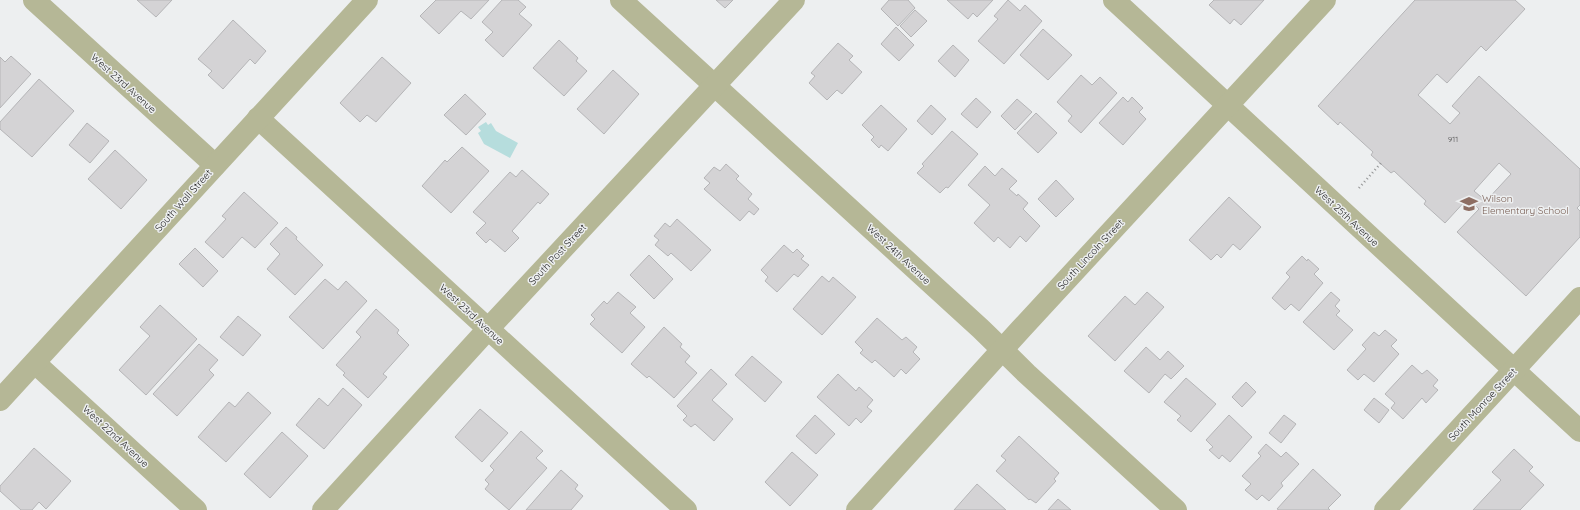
<svg xmlns="http://www.w3.org/2000/svg" width="1580" height="510" font-family="Quicksand,sans-serif">
  <rect width="100%" height="100%" fill="#edeff0"/>
  <path fill="#b6dddd" d="M486,122L488,125L491,123L496,131L518,143L510,158L484,144L478,133L481,131L478,127Z"/>
  <g fill="#d4d3d5" stroke="#b5b5b7" fill-rule="evenodd">
    <path d="M137,0H172L156,17Z"/>
    <path d="M436,0H489L471,19L461,11L439,34L420,16Z"/>
    <path d="M502,0H518L526,7L519,14L532,25L503,57L485,40L493,32L482,22Z"/>
    <path d="M716,0H733L725,8Z"/>
    <path d="M889,0H908L915,8L898,26L881,9Z"/>
    <path d="M947,0H993L977,17L973,13L968,19Z"/>
    <path d="M1008,0L1020,11L1025,5L1042,21L1004,64L978,41L998,19L994,16Z"/>
    <path d="M1214,0H1264L1241,25L1234,19L1230,24L1209,5Z"/>
    <path d="M1415,0H1515L1525,9L1486,51L1481,46L1447,83L1437,74L1418,95L1450,124L1460,113L1452,106L1479,76L1580,169V205L1577,208L1580,211V237L1526,296L1457,232L1479,209L1468,198L1445,223L1424,204L1426,201L1394,171L1391,173L1371,155L1373,152L1340,122L1338,125L1318,106ZM1499,163L1511,174L1486,201L1474,191Z"/>
    <path d="M915,10L927,21L911,37L900,26Z"/>
    <path d="M233,20L266,51L255,64L250,59L223,89L208,75L212,71L198,59Z"/>
    <path d="M896,27L914,45L899,61L881,44Z"/>
    <path d="M1043,29L1072,55L1048,80L1020,55Z"/>
    <path d="M559,40L578,58L576,61L587,71L564,96L533,68Z"/>
    <path d="M838,43L853,56L849,60L862,72L842,94L837,90L827,100L809,83L815,76L811,73Z"/>
    <path d="M953,45L969,60L955,77L938,61Z"/>
    <path d="M11,56L31,74L0,108V57L5,62Z"/>
    <path d="M382,57L411,83L376,122L367,115L360,122L340,103Z"/>
    <path d="M613,70L639,94L604,134L577,109Z"/>
    <path d="M1081,75L1092,85L1100,77L1117,93L1081,133L1068,121L1072,116L1057,102Z"/>
    <path d="M39,79L74,111L32,157L0,129V122Z"/>
    <path d="M465,94L486,114L466,135L444,115Z"/>
    <path d="M1123,97L1128,102L1132,97L1143,108L1139,112L1146,119L1123,145L1099,123Z"/>
    <path d="M976,98L991,112L977,128L961,114Z"/>
    <path d="M1017,99L1032,112L1015,130L1001,116Z"/>
    <path d="M881,105L907,129L888,151L881,145L879,148L871,140L874,137L862,125Z"/>
    <path d="M931,105L946,119L932,135L917,121Z"/>
    <path d="M1036,113L1057,133L1038,153L1017,133Z"/>
    <path d="M87,123L109,141L90,163L69,145Z"/>
    <path d="M952,131L978,154L948,188L946,187L940,193L917,173L924,166L922,164Z"/>
    <path d="M462,147L489,171L451,213L422,186L445,160L447,162Z"/>
    <path d="M115,150L147,180L121,209L88,179Z"/>
    <path d="M726,164L739,176L736,179L752,194L748,199L759,209L754,215L749,211L740,221L704,189L710,183L704,178L714,167L720,171Z"/>
    <path d="M985,166L995,176L1002,168L1017,181L1009,189L1017,196L1018,194L1028,203L1023,209L1040,226L1026,242L1020,236L1010,248L998,237L994,242L974,223L990,205L968,185Z"/>
    <path d="M522,170L549,194L540,204L538,202L512,231L519,238L505,252L490,239L486,243L476,233L486,223L473,212L510,172L516,177Z"/>
    <path d="M1056,180L1074,199L1056,217L1038,199Z"/>
    <path d="M244,192L278,223L255,248L242,237L223,258L205,242L226,219L222,216Z"/>
    <path d="M1229,197L1261,227L1240,250L1233,244L1221,258L1217,254L1211,260L1189,240Z"/>
    <path d="M677,219L711,250L691,271L671,253L668,256L655,245L659,240L654,236L665,223L670,227Z"/>
    <path d="M286,227L297,237L296,239L323,265L295,295L267,269L280,254L270,244Z"/>
    <path d="M784,245L793,253L797,249L804,256L801,259L809,265L798,277L794,274L777,292L765,281L768,277L761,270Z"/>
    <path d="M195,248L218,271L203,287L179,264Z"/>
    <path d="M649,255L673,279L654,299L630,275Z"/>
    <path d="M1302,256L1307,261L1308,259L1319,269L1314,274L1323,283L1299,311L1291,304L1285,310L1272,298L1290,277L1286,273Z"/>
    <path d="M822,276L829,282L833,277L856,297L822,335L793,309Z"/>
    <path d="M325,279L338,290L346,281L367,301L323,349L289,317Z"/>
    <path d="M618,292L636,307L630,313L645,327L622,353L590,324L595,319L591,315L604,301L607,304Z"/>
    <path d="M1147,292L1164,307L1115,361L1088,336L1125,296L1135,305Z"/>
    <path d="M1331,292L1340,300L1335,306L1340,311L1336,315L1353,330L1334,350L1303,322Z"/>
    <path d="M160,305L197,339L146,395L119,370L150,336L140,327Z"/>
    <path d="M376,309L399,330L397,333L409,345L383,374L387,377L368,398L343,375L345,373L336,365L361,337L356,332Z"/>
    <path d="M238,316L261,335L243,356L220,337Z"/>
    <path d="M877,318L902,340L906,337L917,347L913,352L920,359L906,374L901,369L894,377L875,360L872,363L860,353L863,350L855,342Z"/>
    <path d="M664,327L682,344L680,347L690,356L685,362L697,373L674,398L649,376L647,378L631,364Z"/>
    <path d="M1385,330L1397,340L1391,346L1399,354L1374,382L1364,374L1358,380L1347,370L1366,349L1362,345L1374,332L1379,336Z"/>
    <path d="M199,344L218,360L209,370L214,375L177,416L153,394Z"/>
    <path d="M1146,347L1160,360L1168,351L1184,366L1171,379L1165,374L1149,393L1124,371Z"/>
    <path d="M752,356L782,382L765,402L735,375Z"/>
    <path d="M1412,365L1422,374L1427,370L1438,380L1433,386L1438,390L1426,403L1422,398L1403,419L1391,408L1395,403L1385,394Z"/>
    <path d="M711,369L727,384L712,400L733,419L714,441L695,424L691,427L683,420L687,416L677,406Z"/>
    <path d="M838,374L856,391L859,387L873,400L867,407L872,411L861,423L856,418L849,426L817,397Z"/>
    <path d="M1186,378L1216,404L1191,432L1177,420L1181,416L1164,402Z"/>
    <path d="M1246,382L1256,392L1242,407L1232,397Z"/>
    <path d="M343,388L362,405L324,449L296,425L319,398L328,406Z"/>
    <path d="M248,392L271,413L226,462L198,437L229,402L235,407Z"/>
    <path d="M1374,398L1389,410L1379,423L1364,410Z"/>
    <path d="M480,409L508,433L482,462L455,437Z"/>
    <path d="M815,415L835,434L816,454L796,436Z"/>
    <path d="M1229,415L1252,437L1230,462L1222,455L1219,459L1209,450L1213,447L1206,440Z"/>
    <path d="M1284,415L1296,424L1281,443L1269,433Z"/>
    <path d="M521,431L543,451L536,458L547,468L509,510L485,489L489,484L485,480L494,470L490,466Z"/>
    <path d="M282,432L308,456L270,498L244,474Z"/>
    <path d="M1019,436L1059,473L1054,479L1056,481L1036,503L1030,499L1029,500L996,471L1006,460L1001,456Z"/>
    <path d="M1266,444L1281,457L1286,452L1299,464L1281,483L1283,486L1269,501L1262,495L1257,500L1245,490L1251,484L1242,476L1261,456L1258,453Z"/>
    <path d="M34,448L71,481L46,509L39,502L32,510H21L0,491V486Z"/>
    <path d="M1514,449L1533,467L1529,471L1544,485L1520,510H1473L1501,480L1492,472Z"/>
    <path d="M792,452L818,475L790,506L765,482Z"/>
    <path d="M1313,469L1341,495L1328,508L1330,510H1279L1277,509Z"/>
    <path d="M561,470L578,485L575,489L583,496L571,510H526Z"/>
    <path d="M977,484L1006,510H954Z"/>
    <path d="M1058,499L1071,510H1048Z"/>
  </g>
  <g fill="none" stroke-linecap="round" stroke-linejoin="round">
    <path stroke="#929394" stroke-width="2.5" stroke-dasharray="1 3" stroke-linecap="butt" d="M1359,188L1381,163"/>
    <g stroke="#b5b796" stroke-width="22">
      <path d="M34,0L215,165"/>
      <path d="M621,0L981,329L1027,374L1176,510"/>
      <path d="M1114,0L1580,431"/>
      <path d="M258,118L686,510"/>
      <path d="M35,363L196,510"/>
      <path d="M0,400L367,0"/>
      <path d="M323,510L488,329L794,0"/>
      <path d="M857,510L1021,329L1325,0"/>
      <path d="M1385,510L1580,298"/>
    </g>
  </g>
  <defs>
    <g id="school-bare" transform="scale(1.38)"><path d="M0-5L7-2L0 1L-7-2ZM-4 1L0 2.5L4 1V4Q0 6-4 4Z" fill="#8d6e63" stroke="#edeff0" stroke-width="2.5" paint-order="stroke"/></g>
  </defs>
  <g fill-rule="evenodd">
    <use href="#school-bare" x="1469" y="204"/>
  </g>
  <g text-anchor="middle" stroke-width="3" stroke-linejoin="round" paint-order="stroke">
    <g font-size="8" fill="#535354">
      <text x="1453" y="142">911</text>
    </g>
    <g font-size="10" fill="#282829" stroke="#edeff0">
      <text transform="translate(124 83) rotate(42)" y="4">West 23rd Avenue</text>
      <text transform="translate(183 200) rotate(-48)" y="4">South Wall Street</text>
      <text transform="translate(1347 216) rotate(43)" y="4">West 25th Avenue</text>
      <text transform="translate(557 254) rotate(-47)" y="4">South Post Street</text>
      <text transform="translate(899 254) rotate(43)" y="4">West 24th Avenue</text>
      <text transform="translate(1090 254) rotate(-47)" y="4">South Lincoln Street</text>
      <text transform="translate(472 314) rotate(43)" y="4">West 23rd Avenue</text>
      <text transform="translate(1482 404) rotate(-47)" y="4">South Monroe Street</text>
      <text transform="translate(116 436) rotate(43)" y="4">West 22nd Avenue</text>
    </g>
    <g font-size="10" fill="#785e54" stroke="#edeff0" text-anchor="start">
      <text x="1482" y="202">Wilson<tspan x="1482" dy="12">Elementary School</tspan></text>
    </g>
  </g>
</svg>
